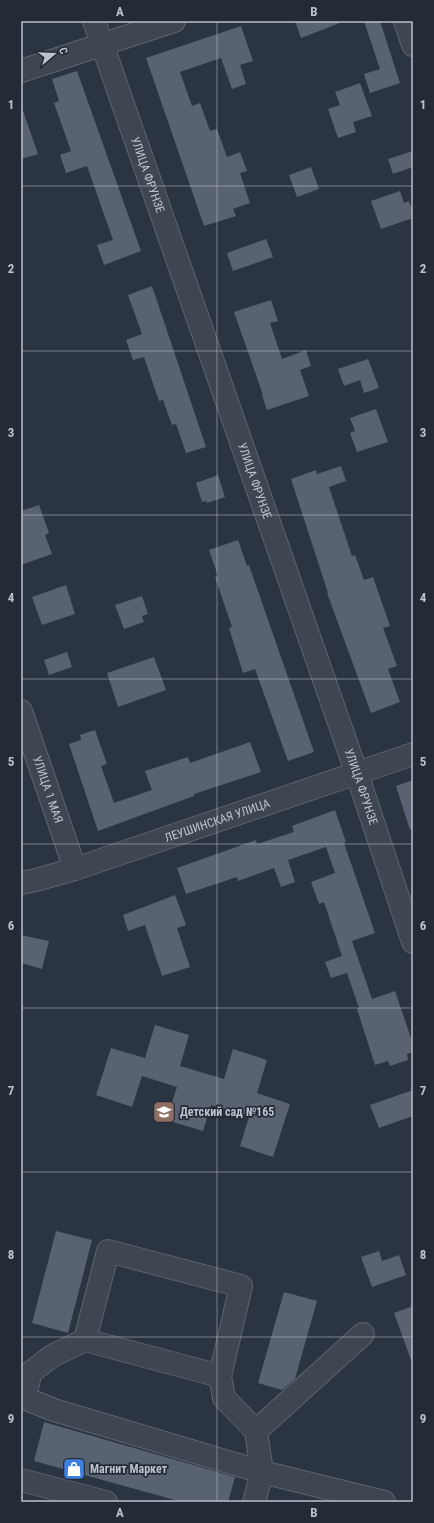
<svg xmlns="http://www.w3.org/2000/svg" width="434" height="1523" font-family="'Roboto Condensed',sans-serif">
  <rect width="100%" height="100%" fill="#2b3441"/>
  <g fill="#596270">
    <path d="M295,21H340V23L301,38Z"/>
    <path d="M364,21H380L400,83L370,93L364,74L380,69Z"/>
    <path d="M241,26L253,61L240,65L246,84L232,89L221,58L180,72L192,106L200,103L210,131L217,129L227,157L240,152L247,171L240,173L250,203L233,209L236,216L204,226L146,58Z"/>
    <path d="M77,71L141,251L104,265L97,245L113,240L87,166L66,173L60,155L71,151L54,103L59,101L52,79Z"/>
    <path d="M360,83L372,116L353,122L356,132L338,138L328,109L340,105L335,92Z"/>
    <path d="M23,111L38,154L21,159V112Z"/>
    <path d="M413,151V167L393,174L388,159Z"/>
    <path d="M311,167L319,189L297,197L289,175Z"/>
    <path d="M400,191L404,203L409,201L413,212V218L381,229L371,201Z"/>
    <path d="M266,239L273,257L233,271L227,253Z"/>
    <path d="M152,286L206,447L186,453L176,424L172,425L163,400L159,401L144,357L133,360L126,340L142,334L128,295Z"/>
    <path d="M271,300L278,321L270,323L282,359L306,350L311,366L300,370L309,396L267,410L262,395H263L234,312Z"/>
    <path d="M368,359L379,388L364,393L360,380L344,386L338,369Z"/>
    <path d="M376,409L388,442L357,452L350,433L355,431L350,418Z"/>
    <path d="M341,466L346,481L329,487L352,556L355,555L364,580L373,577L390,626L383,628L397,666L388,669L400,702L371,713L327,593H328L291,479L316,470L317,474Z"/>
    <path d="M218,475L225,497L207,503L206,501L202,502L196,483Z"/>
    <path d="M39,505L49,533L45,535L52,554L21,565V511Z"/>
    <path d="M238,540L247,566L249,565L314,752L288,761L255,669L243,673L229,628L232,627L215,577L218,576L209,550Z"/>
    <path d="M66,585L75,614L42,625L32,597Z"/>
    <path d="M142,596L148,614L142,616L144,622L124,629L115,605Z"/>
    <path d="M67,652L72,667L49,675L44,660Z"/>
    <path d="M154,657L166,690L118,707L107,673Z"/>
    <path d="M95,730L107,764L101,766L114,803L152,790L145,771L188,757L190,763L250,742L261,772L194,794V796L98,831L69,744L81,740L80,735Z"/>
    <path d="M413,780V829L410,830L396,786Z"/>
    <path d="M335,810L346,842L344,843L375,933L352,941L372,999L395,991L413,1044V1052L407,1054L408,1060L390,1066L388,1061L375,1065L357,1009L359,1008L347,973L331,978L325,962L342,956L324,902L319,904L311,882L335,873L326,847L288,860L295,882L281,887L274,868L238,881L237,877L186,894L177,868L256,840L257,844L294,832L292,826Z"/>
    <path d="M175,895L186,925L177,928L190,967L162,976L145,925L128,931L123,915Z"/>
    <path d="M21,935L49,941L42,969L21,963Z"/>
    <path d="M155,1025L189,1035L180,1066L224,1079L233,1049L267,1060L257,1093L290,1104L273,1157L240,1146L249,1117L211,1105L203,1131L166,1120L177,1087L142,1076L132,1107L96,1095L111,1048L145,1058Z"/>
    <path d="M413,1090V1116L379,1128L370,1105Z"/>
    <path d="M56,1231L92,1240L68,1333L32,1323Z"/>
    <path d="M379,1251L382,1261L399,1255L406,1275L372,1287L361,1257Z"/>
    <path d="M284,1292L317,1301L295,1379L282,1390L258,1383Z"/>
    <path d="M413,1306V1360H411L394,1313Z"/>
    <path d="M44,1422L235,1477L228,1502H182L34,1461Z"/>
  </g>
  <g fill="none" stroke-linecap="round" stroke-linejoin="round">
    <g stroke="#5d646e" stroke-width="24">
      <g id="minor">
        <path id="s1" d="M94,21L357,774L413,942"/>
        <path d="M405,21L413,45"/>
        <path d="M21,71L174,21"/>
        <path id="s2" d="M21,711L75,869"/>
        <path id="s3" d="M21,883L36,880L75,869L413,754"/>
        <path d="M85,1340L52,1356L31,1372L24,1398L54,1410L262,1472L384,1502"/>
        <path d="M220,1376L85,1340L108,1251L241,1286L220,1376L224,1398L256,1431L262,1472L254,1502"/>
        <path d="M256,1431L363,1334"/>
        <path d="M21,1480L106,1502"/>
      </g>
    </g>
    <use href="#minor" stroke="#3e4651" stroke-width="22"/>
  </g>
  <path fill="none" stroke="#bcc1cb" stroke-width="1" stroke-opacity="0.55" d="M217,21V1502M21,186H413M21,351H413M21,515H413M21,679H413M21,844H413M21,1008H413M21,1172H413M21,1337H413"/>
  <defs>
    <g id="school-square" transform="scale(1.15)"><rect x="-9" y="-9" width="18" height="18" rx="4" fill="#8d6e63" stroke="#232b36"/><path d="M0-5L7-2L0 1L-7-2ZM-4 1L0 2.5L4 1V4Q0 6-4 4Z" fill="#fff"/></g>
    <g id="shop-square" transform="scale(1.15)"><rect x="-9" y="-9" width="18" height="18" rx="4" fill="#3f7fe0" stroke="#232b36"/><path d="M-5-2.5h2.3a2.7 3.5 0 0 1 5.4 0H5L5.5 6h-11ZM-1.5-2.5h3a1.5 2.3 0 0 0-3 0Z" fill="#fff"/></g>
  </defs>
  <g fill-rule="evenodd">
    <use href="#school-square" x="164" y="1112"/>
    <use href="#shop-square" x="74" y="1469"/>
  </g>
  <g text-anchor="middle" stroke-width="3.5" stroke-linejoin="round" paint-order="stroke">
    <g font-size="12" fill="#bcc1cb" stroke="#232b36">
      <text dy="4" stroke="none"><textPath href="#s1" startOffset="163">УЛИЦА ФРУНЗЕ</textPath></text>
      <text dy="4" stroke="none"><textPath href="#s1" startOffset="487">УЛИЦА ФРУНЗЕ</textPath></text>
      <text dy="4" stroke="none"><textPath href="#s1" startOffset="811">УЛИЦА ФРУНЗЕ</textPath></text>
      <text dy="4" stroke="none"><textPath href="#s2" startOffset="83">УЛИЦА 1 МАЯ</textPath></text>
      <text dy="4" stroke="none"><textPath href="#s3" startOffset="206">ЛЕУШИНСКАЯ УЛИЦА</textPath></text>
    </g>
    <g font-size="12" font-weight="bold" fill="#bcc1cb" stroke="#232b36" text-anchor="start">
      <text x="180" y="1116">Детский сад №165</text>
      <text x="90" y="1473">Магнит Маркет</text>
    </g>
  </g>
  <rect width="434" height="1523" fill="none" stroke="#232b36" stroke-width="44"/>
  <g transform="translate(54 54) rotate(71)" stroke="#232b36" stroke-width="3" paint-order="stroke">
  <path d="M0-3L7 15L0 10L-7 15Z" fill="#bcc1cb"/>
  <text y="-6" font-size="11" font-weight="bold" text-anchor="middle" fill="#bcc1cb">С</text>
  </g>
  <rect x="22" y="22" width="390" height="1479" fill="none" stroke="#bcc1cb" stroke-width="1.5"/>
  <g font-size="13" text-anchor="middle" font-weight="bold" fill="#bcc1cb">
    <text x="120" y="16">A</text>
    <text x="314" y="16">B</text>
    <text x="11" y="109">1</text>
    <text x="423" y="109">1</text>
    <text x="11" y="273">2</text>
    <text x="423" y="273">2</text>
    <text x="11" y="437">3</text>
    <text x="423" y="437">3</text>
    <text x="11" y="602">4</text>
    <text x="423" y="602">4</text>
    <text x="11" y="766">5</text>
    <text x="423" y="766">5</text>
    <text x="11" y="930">6</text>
    <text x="423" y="930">6</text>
    <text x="11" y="1095">7</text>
    <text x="423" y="1095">7</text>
    <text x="11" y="1259">8</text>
    <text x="423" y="1259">8</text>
    <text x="11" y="1423">9</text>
    <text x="423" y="1423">9</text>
    <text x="120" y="1517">A</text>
    <text x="314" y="1517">B</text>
  </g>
</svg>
